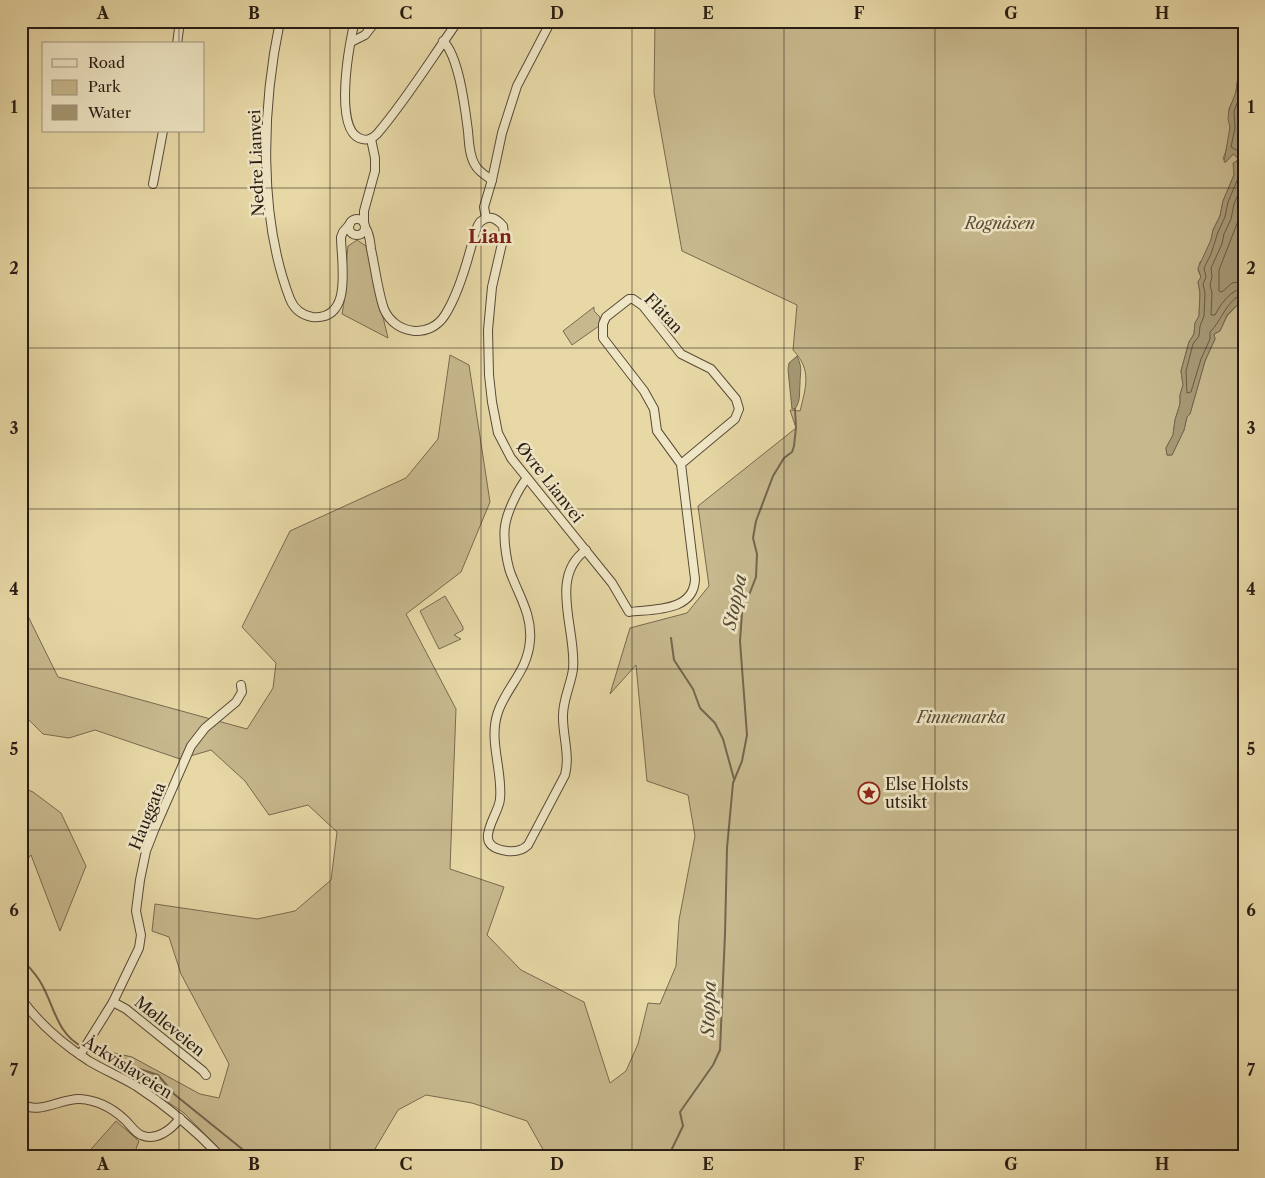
<svg xmlns="http://www.w3.org/2000/svg" width="1265" height="1178" font-family="'Libre Caslon Text',serif">
  <rect width="100%" height="100%" fill="#e7d8a6"/>
  <filter id="stains"><feTurbulence type="fractalNoise" baseFrequency=".004" numOctaves="4"/><feColorMatrix values="0 0 0 0 .2 0 0 0 0 .09 0 0 0 0 .02 0 0 0 .5 -.17"/></filter>
  <radialGradient id="worn" r=".72"><stop offset=".6" stop-color="#630" stop-opacity="0"/><stop offset="1" stop-color="#630" stop-opacity=".3"/></radialGradient>
  <g fill="#c7b88d" stroke="#786a50">
    <path d="M655,21H1244C1244,45 1239,68 1236,91C1236,97 1231,103 1229,109C1228,116 1231,122 1230,128C1229,138 1227,150 1223,159L1226,162L1233,154L1238,158L1237,161L1235,162L1234,175L1223,201L1220,216L1213,230L1211,240L1203,259L1200,262L1198,270L1201,277L1198,282L1200,293L1199,316L1195,323L1194,334L1189,342L1181,371L1183,385L1180,395V404L1175,420L1173,435L1166,448L1167,455H1172L1184,430L1187,417L1190,414L1205,361L1215,339L1214,334L1220,331L1227,316L1244,298V1157H545V1153L527,1121L472,1103L426,1095L398,1110L375,1149L403,1157H227L184,1113L101,1057L97,1049L132,1057L200,1094L219,1098L229,1064L181,974L169,937L152,931L155,904L257,919L295,911L331,880L337,832L308,805L269,815L245,781L211,750L180,759L95,730L69,738L43,734L21,712V602L58,677L247,729L273,688L276,663L242,627L290,531L406,478L438,439L450,355L469,365L490,502L461,572L406,614L456,709L450,869L504,887L487,935L521,970L584,1002L610,1083L626,1071L638,1044L648,1003L660,1004L676,966L679,920L695,836L688,795L647,781L636,665L610,694L630,628L687,613L709,586L698,506L796,428L790,410L800,411C806,387 812,370 793,350L797,305L682,251L654,93Z"/>
    <path d="M357,240L366,246L388,338L342,314C347,291 345,269 348,246Z"/>
    <path d="M594,307V311L600,317L599,326L572,345L563,331Z"/>
    <path d="M445,596L463,627V630L454,635L461,639L439,649L420,611Z"/>
    <path d="M21,787L33,792L61,813L86,866L60,931L31,855L21,866Z"/>
    <path d="M116,1121L139,1141L133,1157H84Z"/>
  </g>
  <g fill="#a69874" stroke="#74664e">
    <path d="M1244,43V298L1227,315L1220,331L1214,334L1215,339L1205,361L1190,414L1187,417L1184,430L1172,455H1167L1166,448L1173,435L1175,420L1180,404V395L1183,385L1181,371L1189,342L1194,334L1195,323L1199,316L1200,293L1198,282L1201,277L1198,268L1211,240L1213,230L1220,216L1223,201L1234,175L1233,163L1237,161L1238,158L1233,154L1226,162H1224L1230,127L1228,119L1229,110L1236,92L1241,54Z"/>
    <path d="M797,356C803,369 800,371 800,384C799,394 801,400 795,409H792L788,370L789,363Z"/>
  </g>
  <g fill="none" stroke-linecap="round" stroke-linejoin="round">
    <g stroke="#675a44" stroke-width="1">
      <path d="M1244,76L1241,93L1234,111L1235,128L1231,147L1240,152L1243,159L1240,166L1239,176L1228,202L1225,217L1218,232L1211,254L1204,268L1206,277L1203,284L1205,293L1204,316L1200,326L1199,336L1193,344L1186,371L1187,393L1191,392L1201,359L1210,339V332C1221,322 1228,297 1244,294"/>
      <path d="M1244,181L1234,204L1231,219L1224,234L1222,244L1211,268L1212,277L1210,285L1212,293L1211,315H1215C1220,305 1231,289 1244,288"/>
      <path d="M1244,199L1238,221L1219,270V291L1222,292L1232,283L1244,281"/>
    </g>
    <g stroke="#74664e" stroke-width="2">
      <path d="M671,638L674,660L693,689L700,708L715,723L723,739L734,779"/>
      <path d="M21,958C28,966 36,974 41,983C54,1005 57,1035 83,1047"/>
      <path d="M88,1049L115,1061L158,1075L174,1094L252,1157"/>
      <path d="M668,1157L683,1126L680,1112L713,1065L720,1050L725,934L727,848L733,783L742,761L747,735L740,641L742,613L756,577L757,554L753,538L756,521L773,476L784,458L792,452L794,446L796,427L795,409"/>
    </g>
    <g stroke="#584b38" stroke-width="10">
      <g id="minor">
        <path d="M280,21C262,107 258,216 290,299C294,309 302,315 312,317C354,321 341,262 341,237L343,232L350,224"/>
        <path d="M355,21C349,43 334,127 359,138C366,141 371,140 377,134C407,99 431,59 458,21"/>
        <path d="M443,41C459,56 465,108 468,131C469,142 469,155 475,165C479,172 486,176 492,180"/>
        <path d="M351,42L365,35L376,21"/>
        <path d="M177,44L180,21"/>
        <path d="M153,184L163,131"/>
        <path d="M486,218L484,207L492,180L502,133L517,86L551,21"/>
        <circle cx="357" cy="227" r="8"/>
        <path d="M364,223V211L375,171V158L371,139"/>
        <path d="M365,227C370,234 370,241 371,249C375,267 378,292 384,309C395,335 430,339 445,315C457,296 464,273 470,251C473,242 474,230 480,222C489,215 495,217 503,226L504,235L492,287L488,330L489,375L492,402L498,433L511,458L612,583L629,612C653,609 694,612 695,579L681,464L657,431L654,409L644,391L603,338V324L606,317L629,299H633L643,306L681,354L711,369L736,399L739,409L735,419L681,464"/>
        <path d="M527,478C518,489 507,512 505,526C503,540 507,567 513,579C521,599 532,617 530,640C528,671 507,686 498,712C488,740 503,771 500,799C499,816 469,846 507,851C515,852 522,851 528,845L565,775C570,756 563,736 563,718C562,701 571,685 573,669C577,631 548,577 586,550"/>
        <path d="M21,999C39,1023 64,1045 89,1061C104,1070 121,1077 136,1086C167,1106 195,1130 221,1157"/>
        <path d="M113,1002L126,1009L203,1071L206,1075"/>
        <path d="M80,1055L113,1002L139,948L141,935L136,911L140,880L146,851L155,828L191,746L205,728L236,702L242,692L241,685"/>
        <path d="M21,1103C38,1116 61,1098 80,1099C96,1100 112,1108 124,1119C130,1124 134,1132 141,1135C156,1142 172,1129 180,1118"/>
      </g>
    </g>
    <use href="#minor" stroke="#efe6c5" stroke-width="8"/>
  </g>
  <path fill="none" stroke="#281c14" stroke-width="1" stroke-opacity="0.55" d="M179,21V44M330,21V1157M481,21V1157M632,21V1157M784,21V1157M935,21V1157M1086,21V1157M179,131V1157M21,188H1244M21,348H1244M21,509H1244M21,669H1244M21,830H1244M21,990H1244"/>
  <defs>
    <g id="sight-ring" transform="scale(1.125)"><circle r="9.5" fill="#efe6c5" stroke="#8f2418" stroke-width="1.5"/><path d="M0-6L1.8-2.2L6-1.7L2.9 1.2L3.7 5.4L0 3.3L-3.7 5.4L-2.9 1.2L-6-1.7L-1.8-2.2Z" fill="#8f2418"/></g>
  </defs>
  <g fill-rule="evenodd">
    <use href="#sight-ring" x="869" y="793"/>
  </g>
  <g text-anchor="middle" stroke-width="5" stroke-linejoin="round" paint-order="stroke">
    <g font-size="16" fill="#281c14" stroke="#efe6c5">
      <text transform="translate(256 163) rotate(-92)" y="6">Nedre Lianvei</text>
      <text transform="translate(664 313) rotate(47)" y="6">Flåtan</text>
      <text transform="translate(550 482) rotate(52)" y="6">Øvre Lianvei</text>
      <text transform="translate(147 816) rotate(-68)" y="6">Hauggata</text>
      <text transform="translate(170 1026) rotate(39)" y="6">Mølleveien</text>
      <text transform="translate(128 1067) rotate(32)" y="6">Årkvislaveien</text>
    </g>
    <g font-size="16" font-style="italic" fill="#584b38" stroke="#efe6c5">
      <text x="1000" y="229">Rognåsen</text>
      <text x="961" y="723">Finnemarka</text>
    </g>
    <g font-size="16" fill="#281c14" stroke="#efe6c5" text-anchor="start">
      <text x="885" y="790">Else Holsts<tspan x="885" dy="18">utsikt</tspan></text>
    </g>
    <g font-size="18" font-style="italic" fill="#544736" stroke="#efe6c5">
      <text transform="translate(735 602) rotate(-78)" y="6">Stoppa</text>
      <text transform="translate(709 1009) rotate(-88)" y="6">Stoppa</text>
    </g>
    <g font-size="19" font-weight="bold" fill="#7a1f14" stroke="#efe6c5">
      <text x="490" y="243">Lian</text>
    </g>
  </g>
  <rect width="1265" height="1178" fill="none" stroke="#e7d8a6" stroke-width="55"/>
  <rect x="42" y="42" width="162" height="90" fill="#efe6c5" stroke="#9f957e"/>
  <rect x="52" y="59" width="25" height="8" fill="#efe6c5" stroke="#9f957e"/>
  <text x="88" y="68" font-size="15" fill="#281c14">Road</text>
  <rect x="52" y="80" width="25" height="15" fill="#c7b88d" stroke="#9f957e"/>
  <text x="88" y="92" font-size="15" fill="#281c14">Park</text>
  <rect x="52" y="105" width="25" height="15" fill="#a69874" stroke="#9f957e"/>
  <text x="88" y="118" font-size="15" fill="#281c14">Water</text>
  <rect x="28" y="28" width="1210" height="1122" fill="none" stroke="#281c14" stroke-width="2"/>
  <g font-size="16" text-anchor="middle" font-weight="bold" fill="#281c14">
    <text x="103" y="19">A</text>
    <text x="254" y="19">B</text>
    <text x="406" y="19">C</text>
    <text x="557" y="19">D</text>
    <text x="708" y="19">E</text>
    <text x="859" y="19">F</text>
    <text x="1011" y="19">G</text>
    <text x="1162" y="19">H</text>
    <text x="14" y="113">1</text>
    <text x="1251" y="113">1</text>
    <text x="14" y="274">2</text>
    <text x="1251" y="274">2</text>
    <text x="14" y="434">3</text>
    <text x="1251" y="434">3</text>
    <text x="14" y="595">4</text>
    <text x="1251" y="595">4</text>
    <text x="14" y="755">5</text>
    <text x="1251" y="755">5</text>
    <text x="14" y="916">6</text>
    <text x="1251" y="916">6</text>
    <text x="14" y="1076">7</text>
    <text x="1251" y="1076">7</text>
    <text x="103" y="1170">A</text>
    <text x="254" y="1170">B</text>
    <text x="406" y="1170">C</text>
    <text x="557" y="1170">D</text>
    <text x="708" y="1170">E</text>
    <text x="859" y="1170">F</text>
    <text x="1011" y="1170">G</text>
    <text x="1162" y="1170">H</text>
  </g>
  <rect width="100%" height="100%" filter="url(#stains)"/>
  <rect width="100%" height="100%" fill="url(#worn)"/>
</svg>
